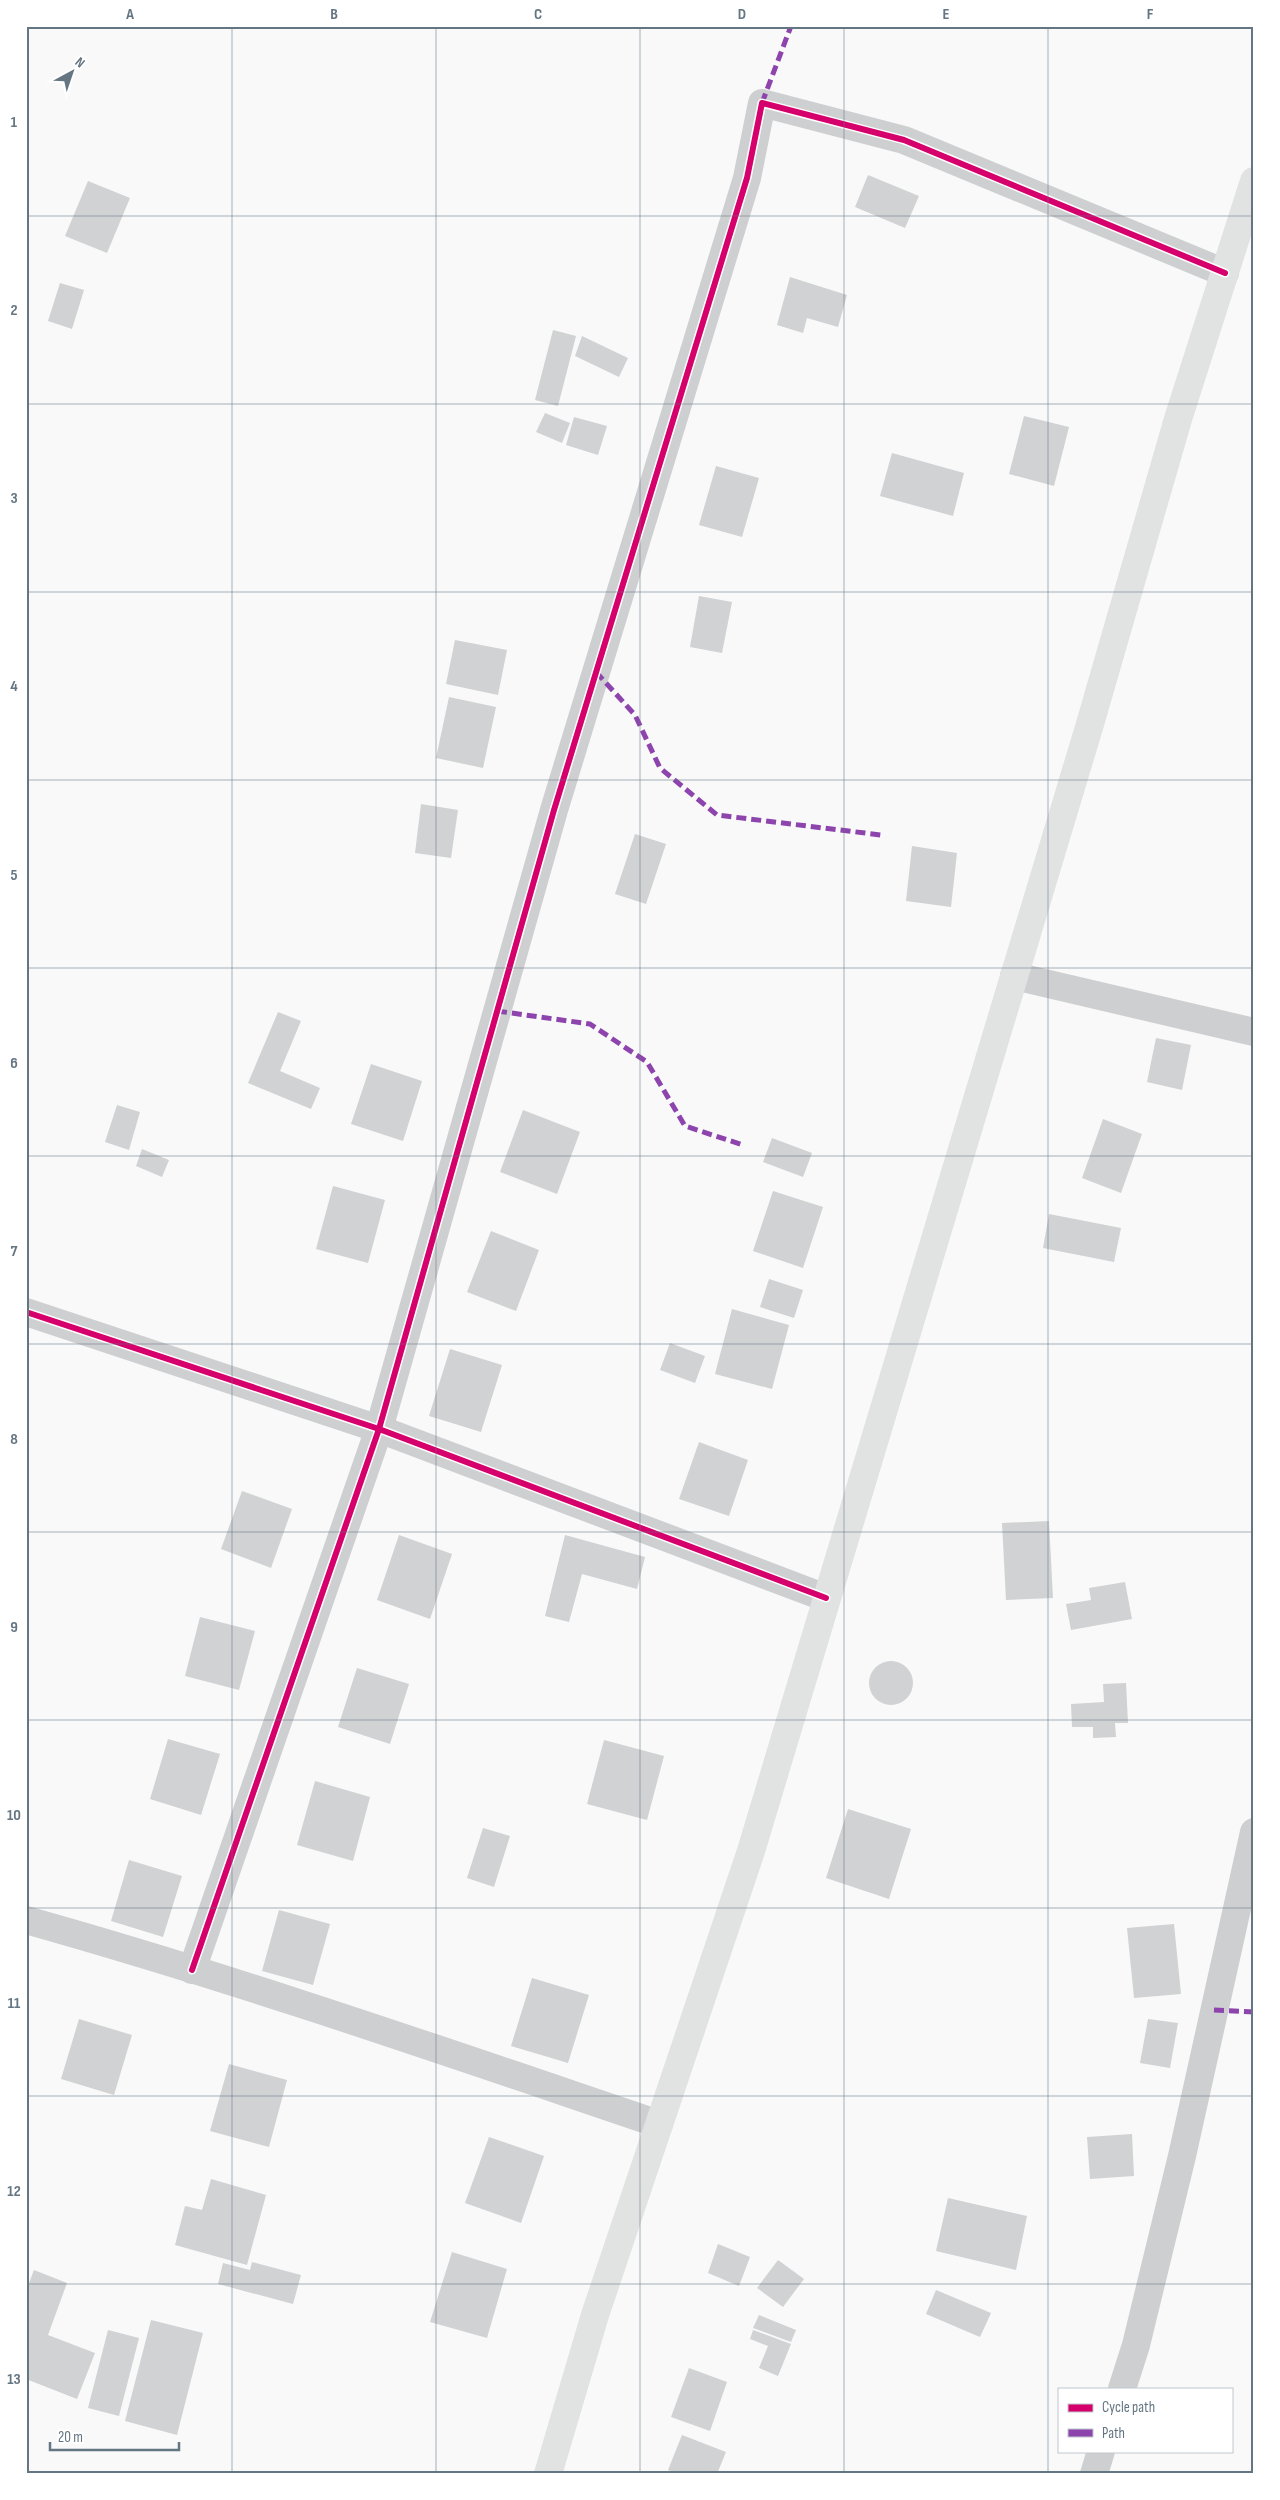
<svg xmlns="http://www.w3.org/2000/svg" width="1280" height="2500" font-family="'Sofia Sans Condensed',sans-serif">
  <rect width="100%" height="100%" fill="#f9f9f9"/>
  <g fill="#d0d2d3">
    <path d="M868,175L919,196L905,228L855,207Z"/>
    <path d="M88,181L130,198L107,253L65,236Z"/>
    <path d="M790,277L847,295L838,327L807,318L803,333L777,325Z"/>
    <path d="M60,283L84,290L72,329L48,321Z"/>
    <path d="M553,330L576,336L558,406L535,400Z"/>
    <path d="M582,336L628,358L619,377L575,356Z"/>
    <path d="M545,413L570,423L562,443L536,432Z"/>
    <path d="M1024,416L1069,427L1054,486L1009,474Z"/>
    <path d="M574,417L607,426L598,455L566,445Z"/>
    <path d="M892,453L964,473L953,516L880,496Z"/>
    <path d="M716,466L759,478L742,537L699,525Z"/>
    <path d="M699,596L732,602L722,653L690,647Z"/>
    <path d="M455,640L507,650L498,695L446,684Z"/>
    <path d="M449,697L496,707L483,768L436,758Z"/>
    <path d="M421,804L458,810L451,858L415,853Z"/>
    <path d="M635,834L666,844L646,904L615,894Z"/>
    <path d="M912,846L957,853L951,907L906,901Z"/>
    <path d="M278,1012L301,1021L280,1071L320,1088L311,1109L248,1083Z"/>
    <path d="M1156,1038L1191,1045L1182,1090L1147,1082Z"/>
    <path d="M371,1064L422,1081L403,1141L351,1124Z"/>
    <path d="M117,1105L140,1112L129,1150L105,1142Z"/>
    <path d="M523,1110L580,1132L557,1194L500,1172Z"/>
    <path d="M1103,1119L1142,1134L1121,1193L1082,1178Z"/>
    <path d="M772,1138L812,1153L803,1177L763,1162Z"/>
    <path d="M142,1149L169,1160L162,1177L136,1166Z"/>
    <path d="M333,1186L385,1200L368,1263L316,1249Z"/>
    <path d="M773,1191L823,1207L803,1268L753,1251Z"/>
    <path d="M1049,1214L1121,1228L1114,1262L1043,1248Z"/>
    <path d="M491,1231L539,1250L516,1311L467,1292Z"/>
    <path d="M769,1279L803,1290L794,1318L760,1307Z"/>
    <path d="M732,1309L789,1325L772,1389L715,1374Z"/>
    <path d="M670,1343L705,1356L695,1383L660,1370Z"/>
    <path d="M450,1349L502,1365L481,1432L429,1416Z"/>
    <path d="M699,1442L748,1460L729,1516L679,1499Z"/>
    <path d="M242,1491L292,1509L271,1568L221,1549Z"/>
    <path d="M1049,1521L1053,1598L1006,1600L1002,1523Z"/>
    <path d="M399,1535L452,1554L430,1619L377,1600Z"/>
    <path d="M565,1535L645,1557L637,1589L582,1574L569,1622L545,1616Z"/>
    <path d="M1125,1582L1132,1619L1071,1630L1066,1604L1091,1600L1089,1588Z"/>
    <path d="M200,1617L255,1631L239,1690L185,1676Z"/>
    <circle cx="891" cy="1683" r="22"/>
    <path d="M357,1668L409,1684L390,1744L338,1727Z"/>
    <path d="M1126,1683L1128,1723H1115L1116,1737L1093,1738V1727H1072L1071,1704L1104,1702L1103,1684Z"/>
    <path d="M168,1739L220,1754L201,1815L150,1799Z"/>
    <path d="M604,1740L664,1756L647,1820L587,1804Z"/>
    <path d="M315,1781L370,1797L353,1861L297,1845Z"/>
    <path d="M848,1809L911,1829L889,1899L826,1878Z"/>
    <path d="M483,1828L510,1836L494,1887L467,1878Z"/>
    <path d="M129,1860L182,1876L163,1937L111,1921Z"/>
    <path d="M279,1910L330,1924L313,1985L262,1971Z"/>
    <path d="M1174,1924L1181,1994L1134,1998L1127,1928Z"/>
    <path d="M532,1978L589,1995L568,2063L511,2046Z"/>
    <path d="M79,2019L132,2035L114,2095L61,2079Z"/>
    <path d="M1148,2019L1178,2023L1170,2068L1140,2063Z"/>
    <path d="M229,2064L287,2080L269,2147L210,2131Z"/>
    <path d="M1132,2134L1134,2176L1090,2179L1087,2137Z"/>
    <path d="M489,2137L544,2156L521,2223L465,2203Z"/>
    <path d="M211,2179L266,2195L247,2265L175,2245L185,2206L202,2210Z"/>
    <path d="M948,2198L1027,2216L1016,2270L936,2251Z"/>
    <path d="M718,2244L750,2257L739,2286L708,2273Z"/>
    <path d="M452,2252L507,2269L487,2338L430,2322Z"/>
    <path d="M778,2260L804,2279L783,2307L757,2288Z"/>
    <path d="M252,2262L301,2275L293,2304L218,2284L223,2263L250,2270Z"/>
    <path d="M34,2270L67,2283L48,2335L95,2353L77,2399L26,2379V2291Z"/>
    <path d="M936,2290L991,2313L980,2337L926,2314Z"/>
    <path d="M759,2315L796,2330L791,2342L753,2328Z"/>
    <path d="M151,2320L203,2333L177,2435L125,2421Z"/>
    <path d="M108,2330L139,2338L119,2416L88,2408Z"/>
    <path d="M753,2330L791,2344L778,2376L759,2368L768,2346L750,2339Z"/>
    <path d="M689,2368L727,2382L710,2431L671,2417Z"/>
    <path d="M682,2435L726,2452L717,2474H678L668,2470Z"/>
  </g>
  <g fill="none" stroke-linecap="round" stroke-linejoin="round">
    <g stroke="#cecfd0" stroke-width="28">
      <path d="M1014,976L1254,1032"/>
      <path d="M26,1312L379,1429L826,1598"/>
      <path d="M26,1920C240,1980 449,2053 659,2124"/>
      <path d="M192,1970L379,1429L554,810L747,178L762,103L904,140L1225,273"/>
      <path d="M1122,2389L1136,2345L1182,2156L1254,1832"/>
      <path d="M1094,2474L1101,2451"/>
    </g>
    <path stroke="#e1e2e2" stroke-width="28" d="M548,2474L595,2315L751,1851L1090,724L1178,419L1254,181"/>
    <g stroke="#8e44ad" stroke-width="5" stroke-dasharray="10 5" stroke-linecap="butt">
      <path d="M762,103L791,26"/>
      <path d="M596,672L635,715L660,768L717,815L881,835"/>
      <path d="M497,1011L590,1024L647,1062L685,1126L743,1145"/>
      <path d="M1214,2010L1254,2012"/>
    </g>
    <g stroke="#fff" stroke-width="9">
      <g id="cycleway">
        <path d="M26,1312L379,1429L826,1598"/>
        <path d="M192,1970L379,1429L554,810L747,178L762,103L904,140L1225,273"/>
      </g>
    </g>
    <use href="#cycleway" stroke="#d6006c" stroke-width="6"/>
  </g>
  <path fill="none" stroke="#657683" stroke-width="1" stroke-opacity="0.55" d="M232,26V2474M436,26V2474M640,26V2474M844,26V2474M1048,26V2474M26,216H1254M26,404H1254M26,592H1254M26,780H1254M26,968H1254M26,1156H1254M26,1344H1254M26,1532H1254M26,1720H1254M26,1908H1254M26,2096H1254M26,2284H1254"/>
  <rect width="1280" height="2500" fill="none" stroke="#ffffff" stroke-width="55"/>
  <rect x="1058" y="2388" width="175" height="65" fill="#ffffff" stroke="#c1c8cd"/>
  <rect x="1068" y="2404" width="25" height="8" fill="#d6006c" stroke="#c1c8cd"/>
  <text x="1102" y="2412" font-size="15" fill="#657683">Cycle path</text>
  <rect x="1068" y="2429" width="25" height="8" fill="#8e44ad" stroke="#c1c8cd"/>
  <text x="1102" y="2438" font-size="15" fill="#657683">Path</text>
  <g transform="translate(72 72) rotate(40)" stroke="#ffffff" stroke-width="4" paint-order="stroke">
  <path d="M0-4L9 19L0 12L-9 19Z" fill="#657683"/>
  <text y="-8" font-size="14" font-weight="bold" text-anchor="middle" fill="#657683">N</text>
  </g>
  <path d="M50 2442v8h129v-8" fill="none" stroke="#657683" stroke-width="2.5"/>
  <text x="58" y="2442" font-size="15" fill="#657683" stroke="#ffffff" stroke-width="4" paint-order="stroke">20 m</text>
  <rect x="28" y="28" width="1224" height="2444" fill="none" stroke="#657683" stroke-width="2"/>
  <g font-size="16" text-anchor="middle" font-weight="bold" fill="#657683">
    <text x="130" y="19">A</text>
    <text x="334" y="19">B</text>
    <text x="538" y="19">C</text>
    <text x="742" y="19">D</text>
    <text x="946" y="19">E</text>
    <text x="1150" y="19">F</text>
    <text x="14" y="127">1</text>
    <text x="14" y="315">2</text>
    <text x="14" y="503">3</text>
    <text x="14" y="691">4</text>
    <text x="14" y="880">5</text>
    <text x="14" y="1068">6</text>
    <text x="14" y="1256">7</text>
    <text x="14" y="1444">8</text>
    <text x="14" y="1632">9</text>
    <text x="14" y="1820">10</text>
    <text x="14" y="2008">11</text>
    <text x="14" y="2196">12</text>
    <text x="14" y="2384">13</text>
  </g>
</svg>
